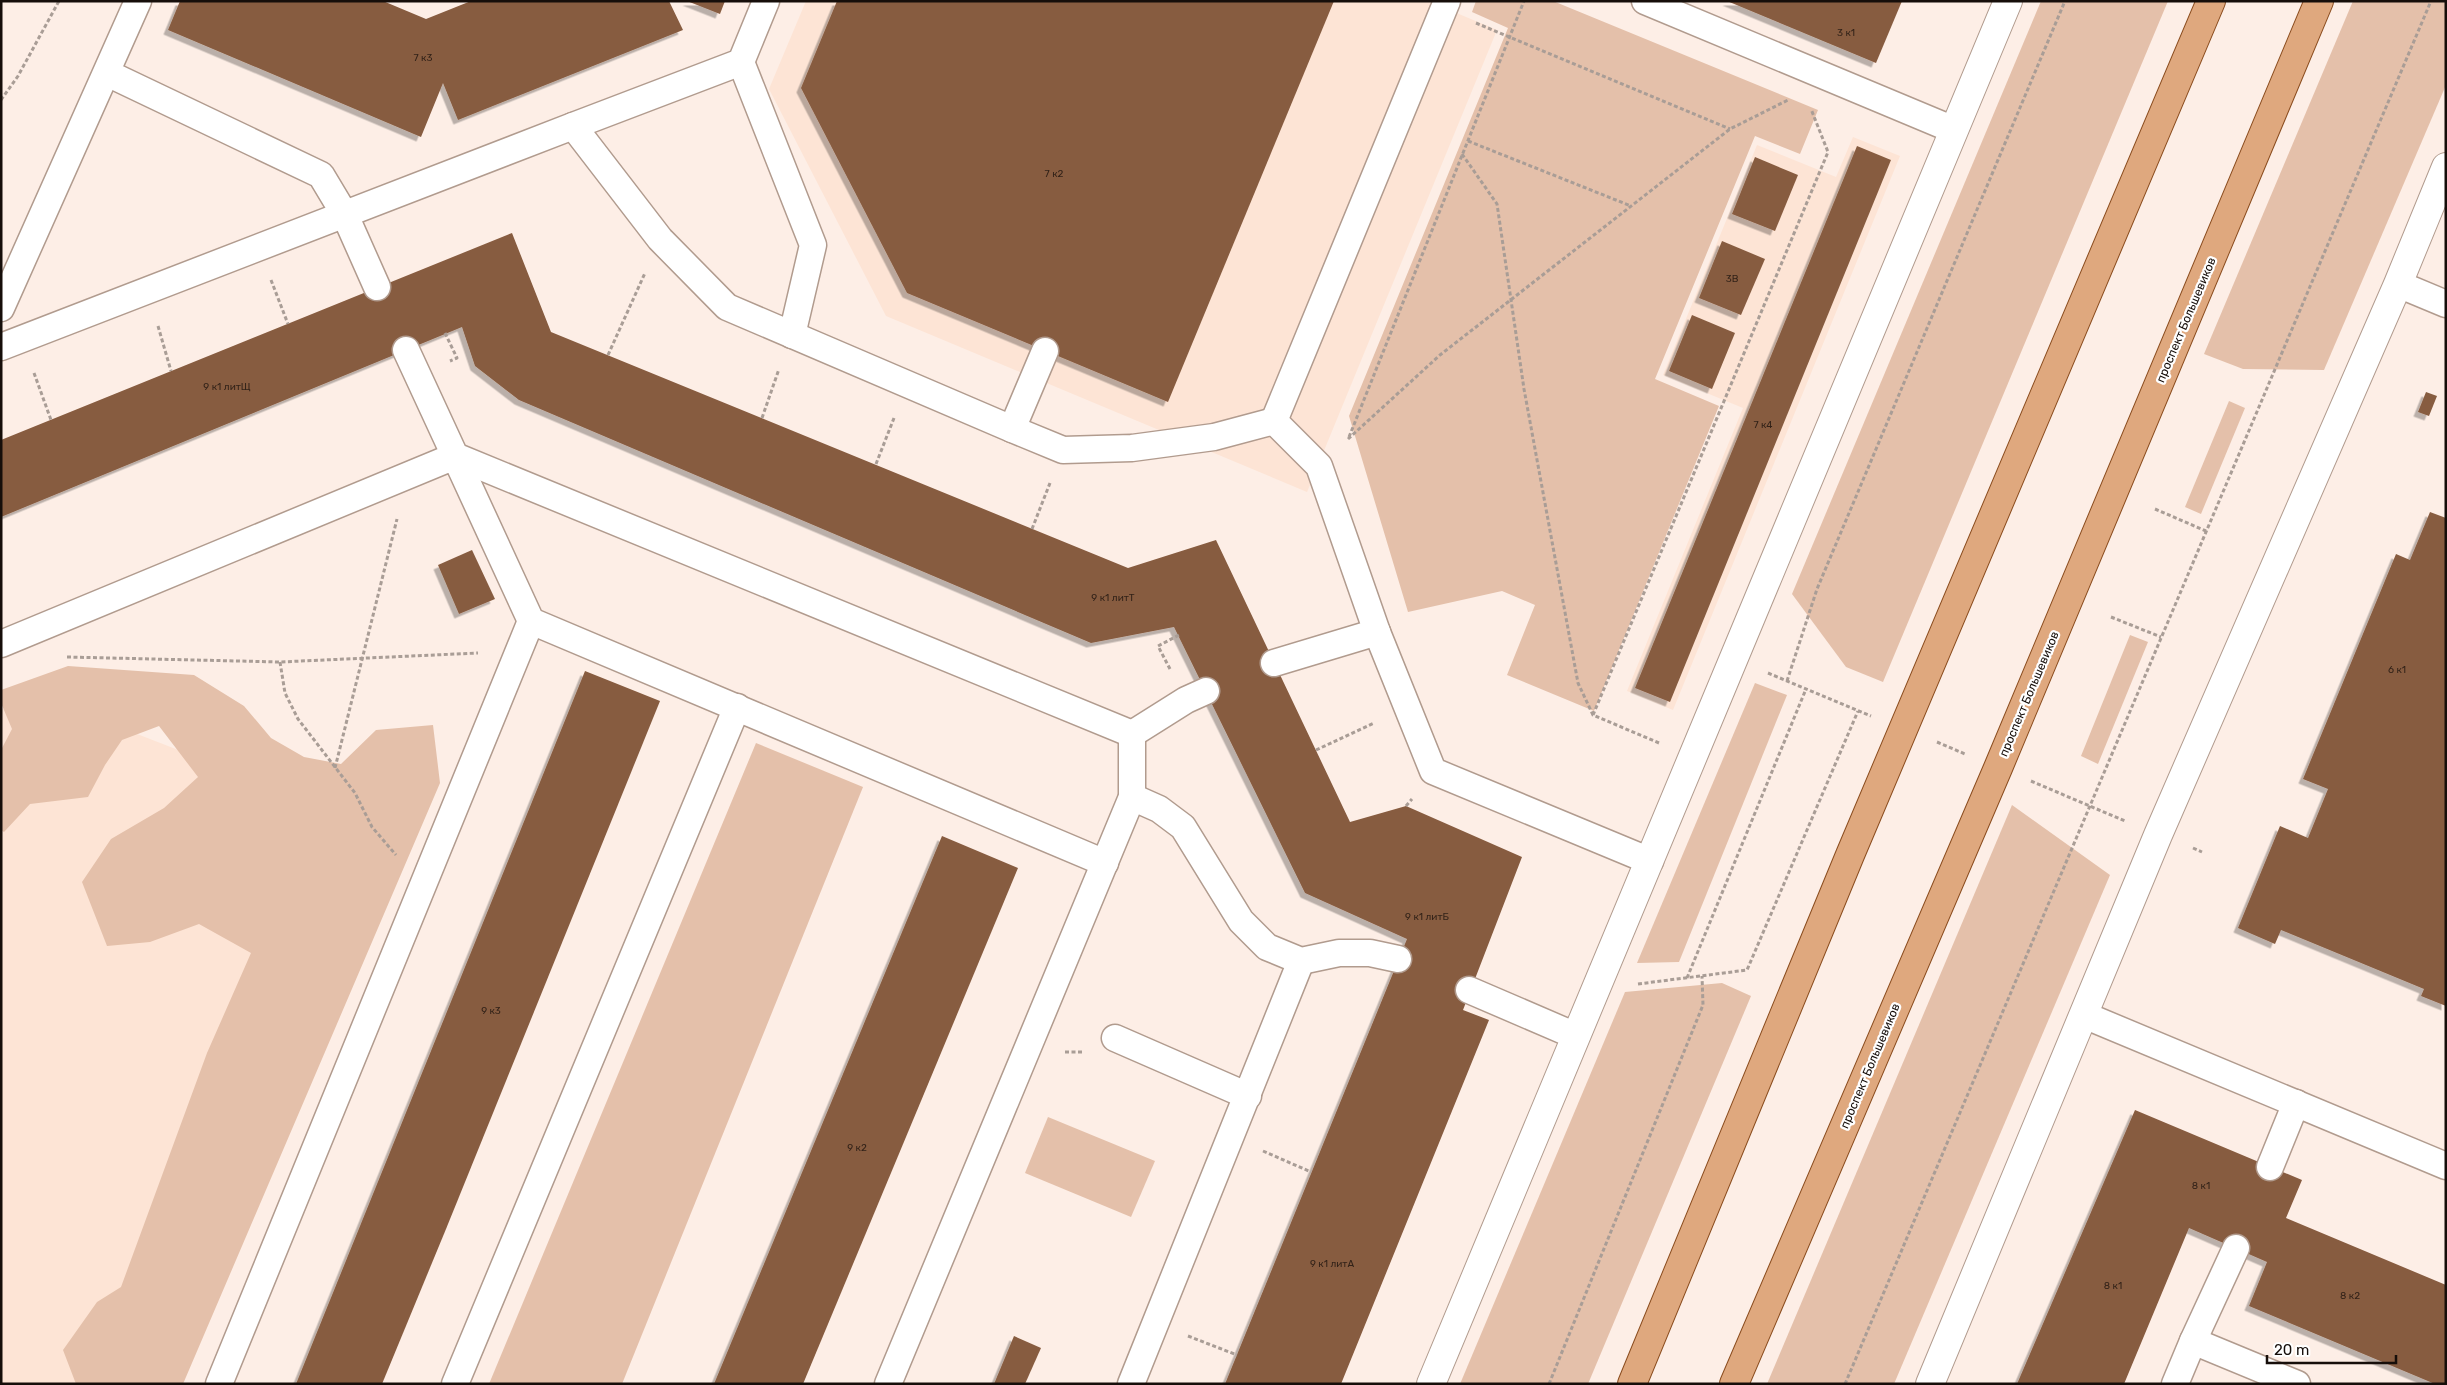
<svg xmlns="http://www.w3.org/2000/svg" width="2447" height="1385" font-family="Rubik,sans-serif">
  <defs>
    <filter id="shadow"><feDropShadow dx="-4.5" dy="4.5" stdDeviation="0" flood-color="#0004"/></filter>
  </defs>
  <rect width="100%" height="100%" fill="#fdeee6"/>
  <g fill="#fde4d5">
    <path d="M806,1H1428L1497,30L1307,492L886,316L769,89Z"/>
    <path d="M1853,137L1900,156L1673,710L1627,691L1743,408L1663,375L1757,145L1836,177Z"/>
    <path d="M65,706L338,812L100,1384H1V709Z"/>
  </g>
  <g fill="#e4c0aa">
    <path d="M1476,1H1553L1818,110L1800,154L1755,136L1655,379L1719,406L1594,711L1507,675L1535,605L1502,591L1408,612L1349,416L1508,28L1472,12Z"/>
    <path d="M2041,1H2168L1883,682L1846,667L1792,594Z"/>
    <path d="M2353,1H2446V85L2324,370L2243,369L2204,354Z"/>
    <path d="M2229,401L2245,408L2201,514L2185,507Z"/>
    <path d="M2130,635L2148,642L2098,764L2081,756Z"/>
    <path d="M68,666L194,675L244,706L271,738L304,757L341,764L376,730L433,725L440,783L183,1384H76L63,1350L97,1302L121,1287L207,1053L251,953L199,924L150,942L107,946L82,882L111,839L164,808L198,777L159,726L122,740L105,765L88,797L30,804L4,832L1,830V750L12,729L1,703V690Z"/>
    <path d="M1755,683L1787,695L1679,962L1637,963Z"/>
    <path d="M756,743L863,787L622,1384H489Z"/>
    <path d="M2012,805L2110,875L1894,1384H1767Z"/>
    <path d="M1722,983L1751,996L1588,1384H1460L1625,992Z"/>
    <path d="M1048,1117L1155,1161L1131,1217L1025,1173Z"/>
  </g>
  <g fill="#875c40" filter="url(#shadow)">
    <path d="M180,1H383L426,19L471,1H669L683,30L458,120L443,83L421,137L168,30Z"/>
    <path d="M687,1H725L720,14Z"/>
    <path d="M837,1H1334L1168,402L907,293L801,88Z"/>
    <path d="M1727,1H1902L1876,63Z"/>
    <path d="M1857,146L1891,160L1670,702L1635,688Z"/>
    <path d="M1755,157L1798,175L1775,231L1732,214Z"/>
    <path d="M512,233L551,332L1128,568L1216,540L1350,822L1406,806L1522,857L1463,1010L1489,1020L1341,1384H1225L1407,939L1305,893L1174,627L1091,643L519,400L475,366L462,327L1,517V440Z"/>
    <path d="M1722,241L1765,259L1741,315L1699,298Z"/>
    <path d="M1692,315L1735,333L1712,389L1669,371Z"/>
    <path d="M2426,392L2437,396L2429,416L2418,412Z"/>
    <path d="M2430,512L2446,518V1006L2421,996L2424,989L2281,930L2275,944L2238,928L2280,826L2308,838L2328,789L2303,779L2396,554L2410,560Z"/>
    <path d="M472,550L495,599L459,614L438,565Z"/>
    <path d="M585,671L660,701L446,1229L382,1384H296Z"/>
    <path d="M942,836L1018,868L931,1077L803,1384H714Z"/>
    <path d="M2135,1110L2302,1180L2286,1218L2446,1285V1384H2435L2249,1306L2267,1262L2189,1228L2124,1384H2017Z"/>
    <path d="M1014,1336L1041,1348L1025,1384H994Z"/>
  </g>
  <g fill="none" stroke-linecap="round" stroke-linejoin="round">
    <g stroke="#b19b8e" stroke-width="29">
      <g id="lane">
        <path d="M1645,1L1954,130"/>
        <path d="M741,62L813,245L792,335"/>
        <path d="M107,73L321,175L345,215L377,287"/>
        <path d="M573,126L741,62L766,1"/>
        <path d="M2398,284L2446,304"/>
        <path d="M1,308L138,1"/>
        <path d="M1,347L573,126L660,239L727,307L1012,429L1063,450L1132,448L1214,437L1274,421L1319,466L1377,632L1433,771L1650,861"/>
        <path d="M406,350L455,456L1132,734"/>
        <path d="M1274,421L1447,1"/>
        <path d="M1012,429L1045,351"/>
        <path d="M1,644L455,456L531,621L1105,863"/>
        <path d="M1274,663L1377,632"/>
        <path d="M1132,734L1186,700L1206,691"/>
        <path d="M1132,797L1159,809L1183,827L1241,921L1267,947L1301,961L1339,953H1370L1398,959"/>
        <path d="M1469,990L1576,1036"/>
        <path d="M2084,1015L2446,1166"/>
        <path d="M1115,1038L1248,1096"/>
        <path d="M2270,1167L2296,1103"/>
        <path d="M2193,1341L2236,1248"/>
        <path d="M219,1384L531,621"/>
        <path d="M455,1384L737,707"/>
        <path d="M888,1384L1132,797V734"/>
        <path d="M1131,1384L1301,961"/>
        <path d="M2175,1384L2193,1341L2297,1384"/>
      </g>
    </g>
    <g stroke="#b19b8e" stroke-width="30">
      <g id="street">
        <path d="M1431,1384L2008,1"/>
        <path d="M1930,1384L2158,835L2398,284L2446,167"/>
      </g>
    </g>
    <g stroke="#8a4c1e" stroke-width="30">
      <g id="primary">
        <path d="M1632,1384L1850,855L2211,1"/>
        <path d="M1734,1384L1998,768L2319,1"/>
      </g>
    </g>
    <g stroke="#a99d96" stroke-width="3" stroke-dasharray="4 2.5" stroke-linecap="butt">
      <path d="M1476,23L1730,129"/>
      <path d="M1,100L18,76L59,1"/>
      <path d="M1468,141L1631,206"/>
      <path d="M1462,154L1497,204L1524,389L1578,683L1593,715L1659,743"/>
      <path d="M271,280L288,324"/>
      <path d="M158,326L171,371"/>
      <path d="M445,333L457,358L450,361"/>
      <path d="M608,355L645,273"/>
      <path d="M34,373L51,420"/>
      <path d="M762,418L779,369"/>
      <path d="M1349,437L1524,1"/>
      <path d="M1348,439L1440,355L1730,129L1788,100"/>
      <path d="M876,464L894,418"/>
      <path d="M2155,509L2206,531"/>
      <path d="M1032,529L1050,483"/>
      <path d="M2111,617L2161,637"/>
      <path d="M67,657L280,662L478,653"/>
      <path d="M280,662L285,693L298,719L355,793L372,827L396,855"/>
      <path d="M1170,669L1158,646L1179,635"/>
      <path d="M1768,673L1871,716"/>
      <path d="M1787,681L1817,589L2065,1"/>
      <path d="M1593,715L1828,152L1811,109"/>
      <path d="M1937,742L1965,754"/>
      <path d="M1316,750L1374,723"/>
      <path d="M335,768L397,519"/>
      <path d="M2031,781L2125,821"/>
      <path d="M1406,806L1412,799"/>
      <path d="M2193,848L2202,852"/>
      <path d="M1687,978L1806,689"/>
      <path d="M1638,984L1747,970L1858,711"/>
      <path d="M1065,1052H1084"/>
      <path d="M1263,1151L1311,1172"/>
      <path d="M1188,1336L1237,1355"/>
      <path d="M1549,1384L1703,1005L1702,976"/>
      <path d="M1845,1384L2431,1"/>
    </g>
    <use href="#lane" stroke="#fff" stroke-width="26"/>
    <use href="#street" stroke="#fff" stroke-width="28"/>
    <use href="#primary" stroke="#dfa87e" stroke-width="28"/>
  </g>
  <g text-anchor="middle" stroke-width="4.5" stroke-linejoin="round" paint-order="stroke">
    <g font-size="10" fill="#322218">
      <text x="1846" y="36">3 к1</text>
      <text x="423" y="61">7 к3</text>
      <text x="1054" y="177">7 к2</text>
      <text x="1732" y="282">3В</text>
      <text x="227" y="390">9 к1 литЩ</text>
      <text x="1763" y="428">7 к4</text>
      <text x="1113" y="601">9 к1 литТ</text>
      <text x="2397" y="673">6 к1</text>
      <text x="1427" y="920">9 к1 литБ</text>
      <text x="491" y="1014">9 к3</text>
      <text x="857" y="1151">9 к2</text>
      <text x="2201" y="1189">8 к1</text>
      <text x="1332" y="1267">9 к1 литА</text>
      <text x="2113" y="1289">8 к1</text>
      <text x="2350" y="1299">8 к2</text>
    </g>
    <g font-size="12" fill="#160e0a" stroke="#fff">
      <text transform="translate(2186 320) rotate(-67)" y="4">проспект Большевиков</text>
      <text transform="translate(2029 694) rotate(-67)" y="4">проспект Большевиков</text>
      <text transform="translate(1870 1066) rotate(-67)" y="4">проспект Большевиков</text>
    </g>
  </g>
  <rect width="2447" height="1385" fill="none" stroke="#160e0a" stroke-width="5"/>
  <path d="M2267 1355v8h129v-8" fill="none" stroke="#160e0a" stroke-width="2.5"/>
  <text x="2274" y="1355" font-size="15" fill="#160e0a" stroke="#ffffff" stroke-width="4" paint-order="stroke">20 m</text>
</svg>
